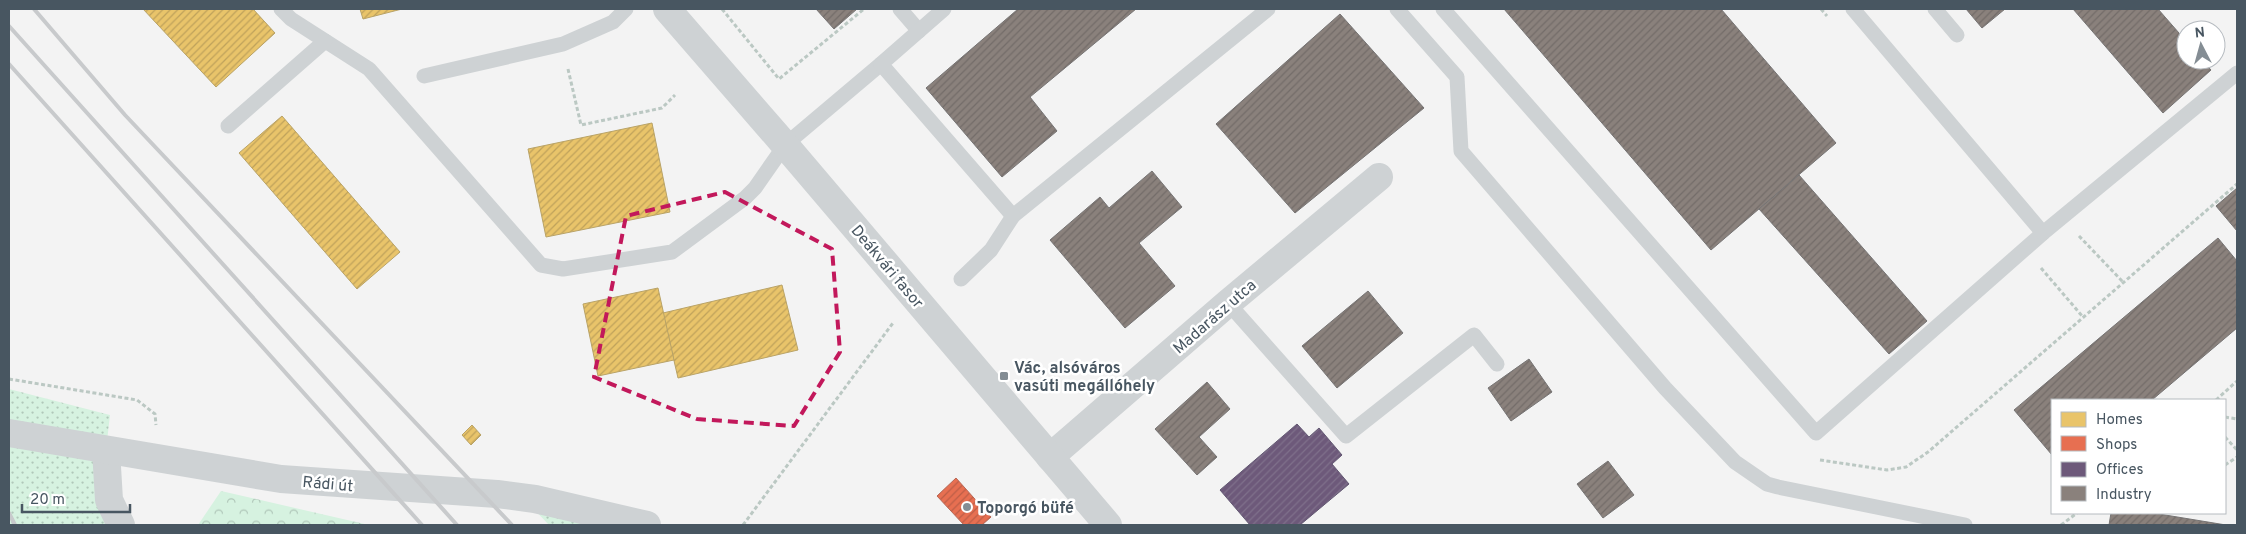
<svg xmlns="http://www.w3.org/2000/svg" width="2246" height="534" font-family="Overpass,sans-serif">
  <defs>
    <pattern id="green-dots" width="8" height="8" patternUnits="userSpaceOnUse" patternTransform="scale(1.25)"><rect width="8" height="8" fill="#d6f2e0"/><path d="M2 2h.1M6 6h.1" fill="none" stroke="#b0c7b9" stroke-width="1.8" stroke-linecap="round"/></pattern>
    <pattern id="forest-crowns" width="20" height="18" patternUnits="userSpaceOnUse" patternTransform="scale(1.25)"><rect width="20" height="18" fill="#d6f2e0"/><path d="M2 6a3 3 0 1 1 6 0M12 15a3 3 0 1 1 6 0" fill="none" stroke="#b0c7b9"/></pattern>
    <pattern id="homes-hatch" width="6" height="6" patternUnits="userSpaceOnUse" patternTransform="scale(1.25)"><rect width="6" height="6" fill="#e9c46a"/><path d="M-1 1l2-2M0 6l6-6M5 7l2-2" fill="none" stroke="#bfa25b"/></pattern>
    <pattern id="shops-hatch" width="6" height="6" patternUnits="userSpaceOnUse" patternTransform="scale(1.25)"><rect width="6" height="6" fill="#e76f51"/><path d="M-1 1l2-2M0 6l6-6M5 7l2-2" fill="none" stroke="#bd5e47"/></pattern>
    <pattern id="offices-hatch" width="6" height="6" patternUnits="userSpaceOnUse" patternTransform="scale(1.25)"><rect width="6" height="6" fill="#6d597a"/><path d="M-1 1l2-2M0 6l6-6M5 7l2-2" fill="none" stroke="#7f708b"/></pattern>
    <pattern id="industry-hatch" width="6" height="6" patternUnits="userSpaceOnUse" patternTransform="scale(1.25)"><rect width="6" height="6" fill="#8a817c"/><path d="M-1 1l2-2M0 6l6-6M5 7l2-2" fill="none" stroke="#736c69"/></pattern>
  </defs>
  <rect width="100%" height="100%" fill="#f3f3f3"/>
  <g fill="url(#green-dots)">
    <path d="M9,389L110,415L106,450L116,525H9Z"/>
    <path d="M531,506L619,525H549Z"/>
  </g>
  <path fill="url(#forest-crowns)" d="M221,491L369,525H198Z"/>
  <g fill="url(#homes-hatch)" stroke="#b9a367">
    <path d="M143,9H253L275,33L216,87Z"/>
    <path d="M360,9H402L363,19Z"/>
    <path d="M282,116L400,252L357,289L239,153Z"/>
    <path d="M652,123L670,212L546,237L528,149Z"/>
    <path d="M782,285L798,350L678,378L663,313Z"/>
    <path d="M658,288L674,360L598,376L583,304Z"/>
    <path d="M472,425L481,435L471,445L462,435Z"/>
  </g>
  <path fill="url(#shops-hatch)" stroke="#b76856" d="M956,478L991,517L982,525H964L937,496Z"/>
  <path fill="url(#offices-hatch)" stroke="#625872" d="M1297,424L1309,437L1319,428L1342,455L1332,464L1349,484L1300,525H1250L1220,490Z"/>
  <g fill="url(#industry-hatch)" stroke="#767474">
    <path d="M816,9H857L834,29Z"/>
    <path d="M1018,9H1136L1030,97L1057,131L1002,177L926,88Z"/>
    <path d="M1504,9H1721L1836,143L1711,250Z"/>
    <path d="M1966,9H2005L1982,28Z"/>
    <path d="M2073,9H2158L2186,41V60H2202L2211,70L2163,113Z"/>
    <path d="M1340,14L1424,108L1295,213L1216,124Z"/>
    <path d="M1152,171L1182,207L1139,243L1175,286L1125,328L1050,240L1100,197L1109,208Z"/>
    <path d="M1799,175L1927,321L1889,354L1759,209Z"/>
    <path d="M2237,188V231L2216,206Z"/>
    <path d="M2218,238L2237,261V328L2152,400H2052V455L2014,410Z"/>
    <path d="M1368,291L1403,333L1337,388L1302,346Z"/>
    <path d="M1529,359L1552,392L1511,421L1488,388Z"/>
    <path d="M1207,382L1230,409L1199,437L1217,457L1197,475L1155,429Z"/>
    <path d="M1608,461L1634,495L1603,518L1577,484Z"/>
    <path d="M2111,513H2153L2226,525H2109Z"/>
  </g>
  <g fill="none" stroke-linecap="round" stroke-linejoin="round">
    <g stroke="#bbc8c3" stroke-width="3" stroke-dasharray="4 2.5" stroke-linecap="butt">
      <path d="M722,9L779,79L864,9"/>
      <path d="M1821,9L1827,16"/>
      <path d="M568,69L581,125L662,108L675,95"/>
      <path d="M2079,236L2123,282"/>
      <path d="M2041,268L2083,317"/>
      <path d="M9,379L137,400L155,414L156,425"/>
      <path d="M2216,400L2237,381"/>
      <path d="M2225,417L2237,419"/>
      <path d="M2225,437L2237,450"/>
      <path d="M1820,460L1887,470L1906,467L1928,452L2237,184"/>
      <path d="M2225,465L2237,457"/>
      <path d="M743,525L893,323"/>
      <path d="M2061,525L2077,513"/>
    </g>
    <g stroke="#ced2d4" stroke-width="15">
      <path d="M281,9L291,19L369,69L541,265L563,269L672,252L745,198L755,188L785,145L881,64"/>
      <path d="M900,9L919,31"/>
      <path d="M944,9L881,64L1013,216L1268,9"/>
      <path d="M1397,9L1457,77L1461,151L1665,388L1735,462L1767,484L1778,487L1965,525"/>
      <path d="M1443,9L1816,433L2043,233"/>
      <path d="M1853,9L2043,233L2237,73"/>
      <path d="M1935,9L1957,35"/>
      <path d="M424,76L563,44L613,22L626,9"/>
      <path d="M228,126L325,41"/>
      <path d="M961,279L991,250L1013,216"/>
      <path d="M1228,303L1346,436L1474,335L1497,364"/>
    </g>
    <g stroke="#ced2d4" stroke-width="28">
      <path d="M106,450L109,500L121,525"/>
      <path d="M1050,457L1228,303L1379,177"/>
    </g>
    <g stroke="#ced2d4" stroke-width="28">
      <path d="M667,9L785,145L1108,525"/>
      <path d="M9,433L281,479L497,494L535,499L647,525"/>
    </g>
    <g stroke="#c8cacc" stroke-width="4">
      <path d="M34,9L125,115L512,525"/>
      <path d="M9,26L457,525"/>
      <path d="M9,64L422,525"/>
      <path d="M9,513L15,525"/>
    </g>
  </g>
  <path fill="none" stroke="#c2185b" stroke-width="4" stroke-dasharray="10 6" stroke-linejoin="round" d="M725,192L832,249L840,352L794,426L697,419L594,377L626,216Z"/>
  <g fill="#848d94" stroke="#fff" stroke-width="2">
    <rect x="999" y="371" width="10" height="10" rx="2.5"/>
    <circle cx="967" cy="507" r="5"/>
  </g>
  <g text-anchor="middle" stroke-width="5" stroke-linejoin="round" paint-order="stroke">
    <g font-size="16" fill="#485661" stroke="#fff">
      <text transform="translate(888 266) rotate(50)" y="6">Deákvári fasor</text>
      <text transform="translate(1214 316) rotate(-41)" y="6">Madarász utca</text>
      <text transform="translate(328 483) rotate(5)" y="6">Rádi út</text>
    </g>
    <g font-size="16" font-weight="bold" fill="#485661" stroke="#fff" text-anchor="start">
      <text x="1014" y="373">Vác, alsóváros<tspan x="1014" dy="18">vasúti megállóhely</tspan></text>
      <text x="977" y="513">Toporgó büfé</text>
    </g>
  </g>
  <rect width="2246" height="534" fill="none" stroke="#485661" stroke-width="20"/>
  <rect x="2051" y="399" width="175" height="115" fill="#ffffff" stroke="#b6bbc0"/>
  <rect x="2061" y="412" width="25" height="15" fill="#e9c46a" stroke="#b6bbc0"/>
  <text x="2096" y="424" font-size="15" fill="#485661">Homes</text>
  <rect x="2061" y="436" width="25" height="15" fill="#e76f51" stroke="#b6bbc0"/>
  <text x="2096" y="449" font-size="15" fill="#485661">Shops</text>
  <rect x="2061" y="462" width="25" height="15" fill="#6d597a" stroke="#b6bbc0"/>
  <text x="2096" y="474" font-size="15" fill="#485661">Offices</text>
  <rect x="2061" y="486" width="25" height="15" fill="#8a817c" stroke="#b6bbc0"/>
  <text x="2096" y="499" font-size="15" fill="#485661">Industry</text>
  <g transform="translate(2201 45) rotate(354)"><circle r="24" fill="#ffffff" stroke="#b6bbc0"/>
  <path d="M0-4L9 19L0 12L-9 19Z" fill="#848d94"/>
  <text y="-8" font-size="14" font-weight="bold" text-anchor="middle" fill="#485661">N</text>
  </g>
  <path d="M22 504v8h108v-8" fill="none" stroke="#485661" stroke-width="2.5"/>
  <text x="30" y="504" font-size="15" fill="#485661" stroke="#ffffff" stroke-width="4" paint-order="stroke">20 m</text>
</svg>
